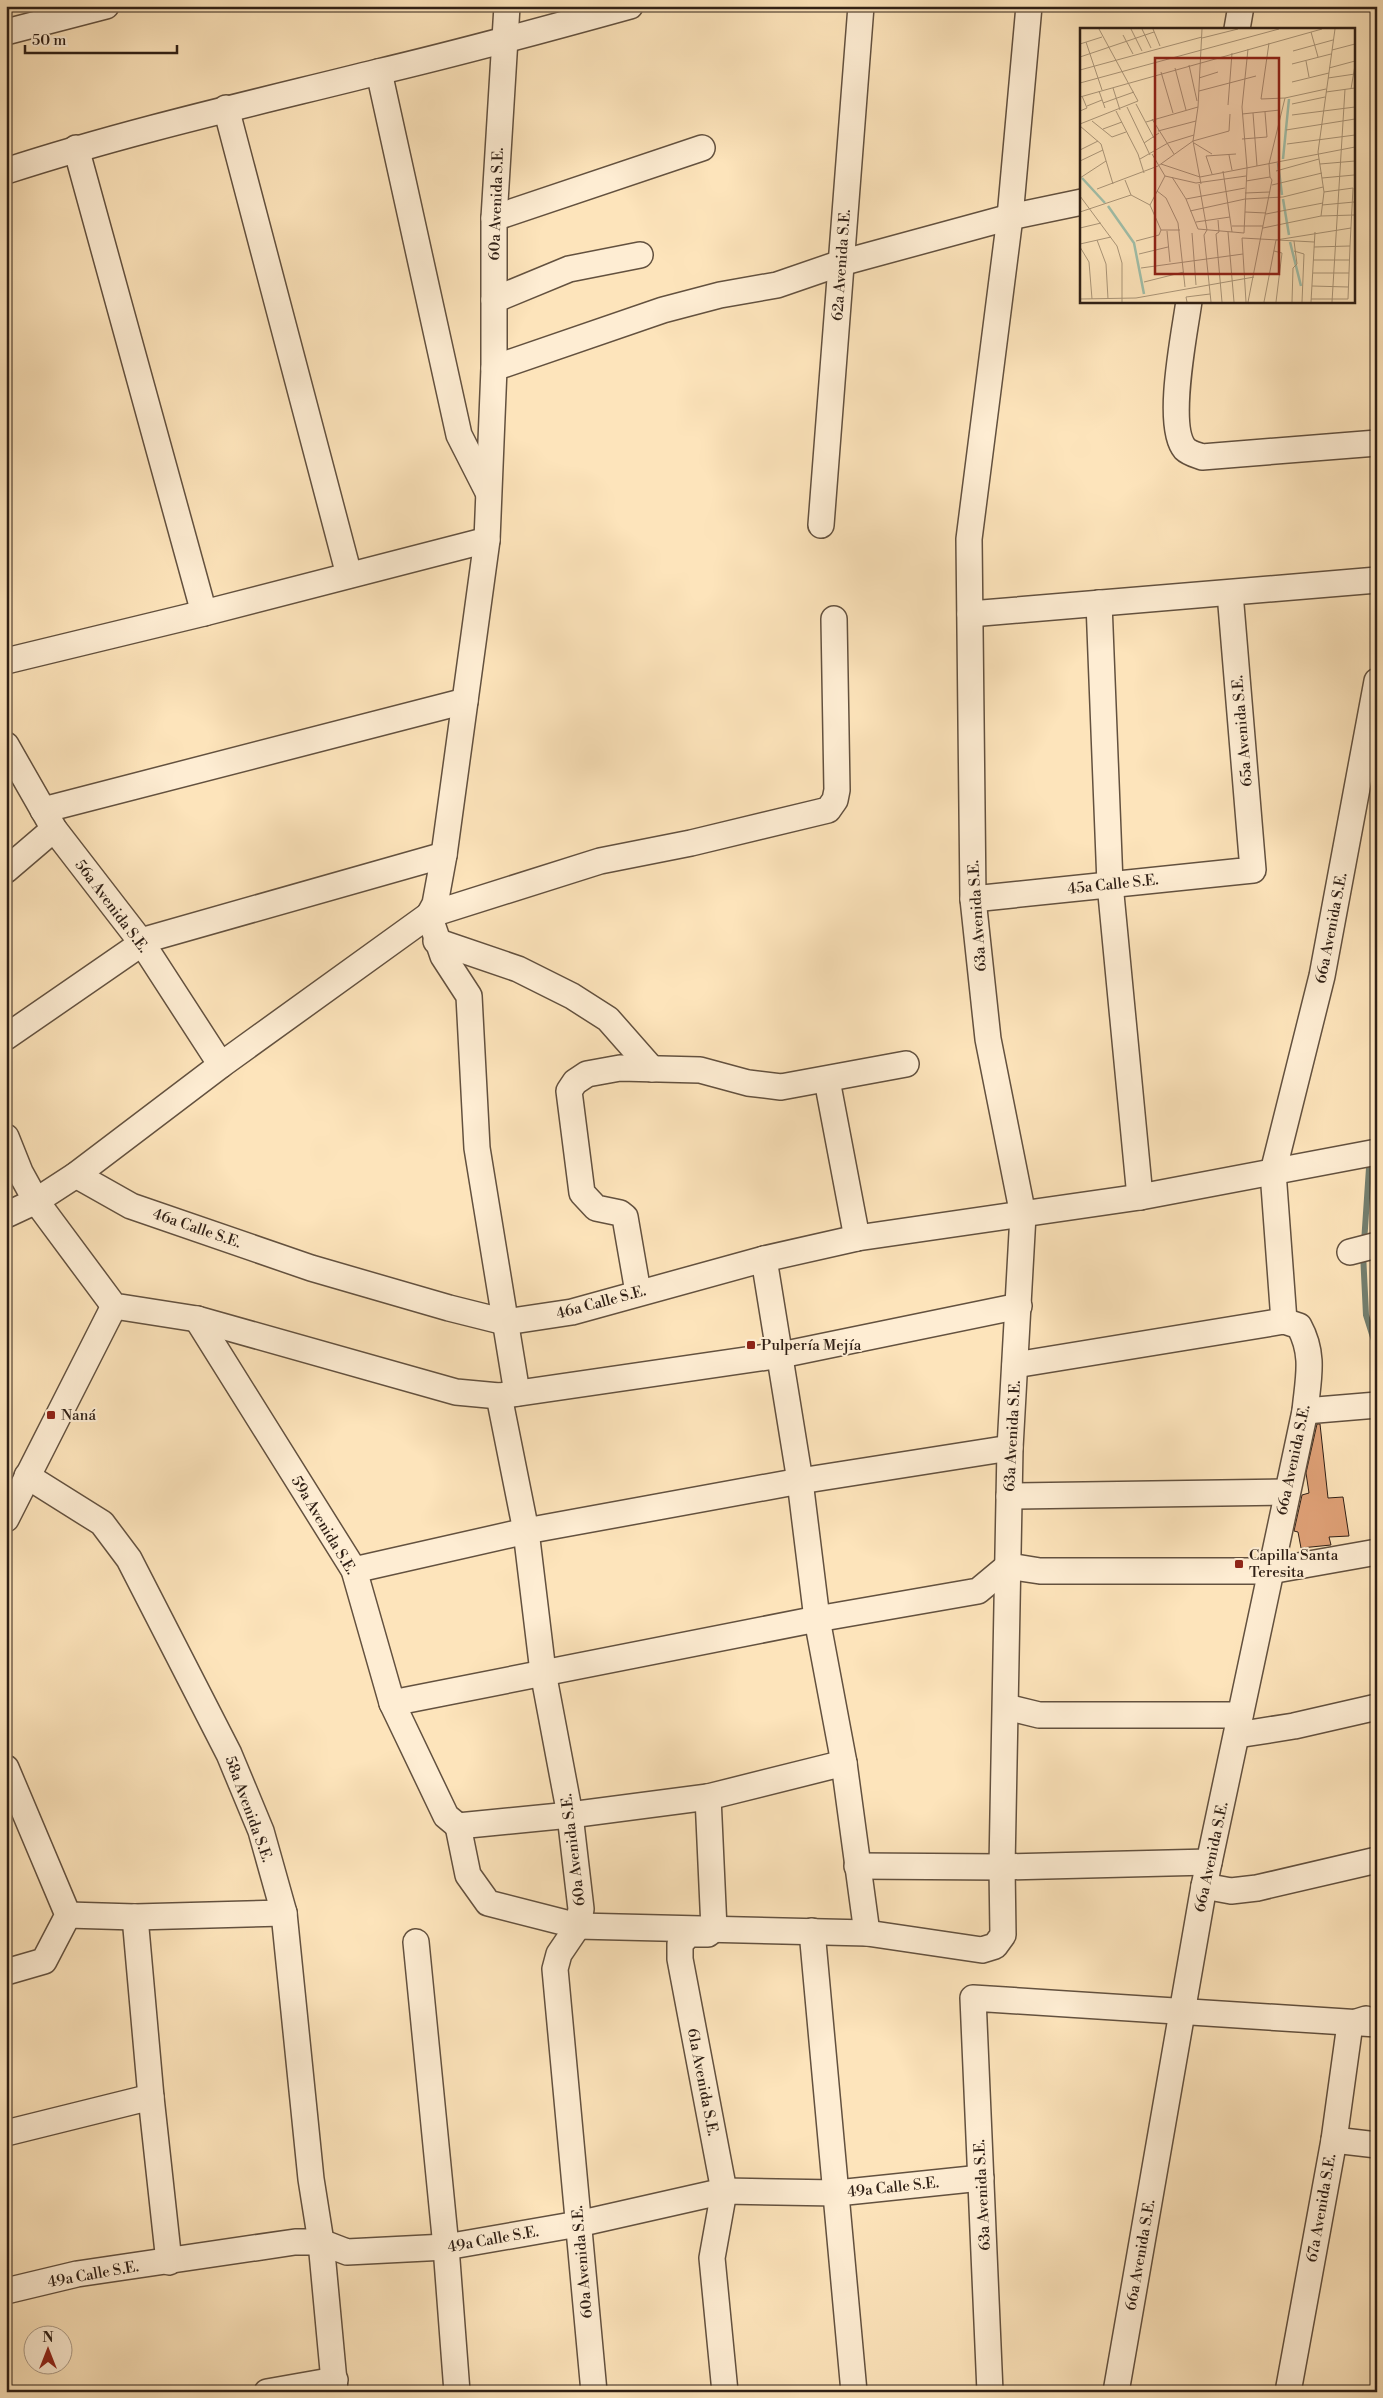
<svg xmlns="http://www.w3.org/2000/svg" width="1383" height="2398" font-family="'Libre Bodoni',serif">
  <rect width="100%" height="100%" fill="#fde4bb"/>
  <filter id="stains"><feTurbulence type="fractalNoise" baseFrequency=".004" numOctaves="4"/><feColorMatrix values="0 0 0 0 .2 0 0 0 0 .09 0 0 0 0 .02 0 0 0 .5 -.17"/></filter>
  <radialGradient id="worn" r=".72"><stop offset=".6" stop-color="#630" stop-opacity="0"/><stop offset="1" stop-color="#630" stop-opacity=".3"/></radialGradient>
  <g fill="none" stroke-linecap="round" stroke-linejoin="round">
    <g stroke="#747f6f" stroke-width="6">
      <path d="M1364,1243L1369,1168"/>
      <path d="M1363,1253L1366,1315L1377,1350"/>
    </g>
  </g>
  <path fill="#dfa177" stroke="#302016" d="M1317,1424H1320L1328,1498L1343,1497L1349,1536L1329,1537L1331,1545L1301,1548L1298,1532L1294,1531L1302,1495L1309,1493L1306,1473Z"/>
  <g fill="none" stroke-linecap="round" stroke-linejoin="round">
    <g stroke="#63513f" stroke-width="28">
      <g id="minor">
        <path d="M507,6L494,218V368L487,540L444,855L435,904L429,915L443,956L469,996L477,1148L517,1393"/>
        <path d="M1237,29L1241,6"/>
        <path d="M6,32L106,6"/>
        <path d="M379,72L459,435L488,492"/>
        <path d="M226,108L349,575"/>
        <path d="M76,148L204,613"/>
        <path d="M6,171C129,131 254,103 378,72C463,52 547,29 630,6"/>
        <path d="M494,218L702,148"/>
        <path d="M494,300L569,269L640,255"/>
        <path d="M1189,301C1185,331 1165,426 1185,449C1189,453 1197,455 1202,457L1377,443"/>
        <path d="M494,368L663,310L720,295L777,285L841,263L1010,217L1082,202"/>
        <path d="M821,525L861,6"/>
        <path d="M1099,603L1110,884L1140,1197"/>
        <path d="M970,614L1377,580"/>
        <path d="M6,661L204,613L487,540"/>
        <path d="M6,745L54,829L142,943L221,1065"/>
        <path d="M43,810L465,701"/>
        <path d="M6,870L54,829"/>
        <path d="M973,899L1253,870L1230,593"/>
        <path d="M436,941L518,969L572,996L608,1019L652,1069"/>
        <path d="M6,1037L148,939L444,855"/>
        <path d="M827,1080L857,1238"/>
        <path d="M6,1137L20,1172L36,1201L114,1306L197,1319L456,1392L499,1396L781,1355L1019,1306"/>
        <path d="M76,1175L131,1206L311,1268L449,1308L505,1322L572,1312L764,1259L857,1238L1140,1197L1377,1152"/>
        <path d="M6,1215L36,1201L76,1175L221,1065L429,915L600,861L691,843L828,810L835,800L837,790L834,619"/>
        <path d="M1350,1252L1377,1245"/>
        <path d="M764,1259L800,1481L817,1619L844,1763L867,1933"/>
        <path d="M638,1292L625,1217L620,1213L596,1208L582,1193L569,1091L575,1082L587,1074L620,1068L700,1070L748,1083L781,1087L906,1064"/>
        <path d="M197,1319L354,1570L392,1703L446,1816L458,1826"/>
        <path d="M1284,1321L1273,1172L1322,976L1377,681"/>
        <path d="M1015,1365L1284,1321L1299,1326C1315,1355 1308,1379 1305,1411L1204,1886L1116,2392"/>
        <path d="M499,1396L526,1531L543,1672L570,1815L581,1909L578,1926L559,1954L555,1969L594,2392"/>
        <path d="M1305,1411L1377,1405"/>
        <path d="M27,1476L102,1523L129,1559L229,1754L261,1831L284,1913L311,2179L321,2242L335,2392"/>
        <path d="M1009,1496L1287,1492"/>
        <path d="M6,1519L114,1306"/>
        <path d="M354,1570L526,1531L800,1481L1010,1448"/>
        <path d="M392,1703L817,1619L978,1591L1008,1566L1040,1571H1270L1377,1552"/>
        <path d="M1006,1707L1039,1715H1240"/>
        <path d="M1237,1735L1294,1726L1377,1707"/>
        <path d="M6,1768L68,1915L44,1961L6,1972"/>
        <path d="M708,1797L714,1929L708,1934H689L680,1944V1959L724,2191L712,2258L725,2392"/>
        <path d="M458,1826L468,1875L488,1903L578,1926L867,1933L982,1950L995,1946L1003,1935L1002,1867L1010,1448L1023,1215L988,1039L973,899L969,539L1010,217L1029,6"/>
        <path d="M458,1826L570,1815L708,1797L844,1763"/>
        <path d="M857,1866L1002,1867L1209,1862"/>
        <path d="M1204,1886L1231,1891L1257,1888L1377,1860"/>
        <path d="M68,1915L135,1917L284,1913"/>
        <path d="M135,1917L151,2097L169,2262"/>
        <path d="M812,1931L854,2392"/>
        <path d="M416,1942L446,2247L457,2392"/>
        <path d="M6,2133L151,2097"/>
        <path d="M1334,2140L1377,2145"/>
        <path d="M6,2291L77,2274L295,2242H321L347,2252L446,2247L578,2224L724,2191L837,2193L981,2178"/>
        <path d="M267,2392L335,2380"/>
        <path d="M990,2392L973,1998L1377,2024"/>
        <path d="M1288,2392L1334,2140L1350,2024L1366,2019"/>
      </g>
    </g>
    <use href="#minor" stroke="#feedd3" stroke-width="25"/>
  </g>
  <g fill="#8f2418" stroke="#feedd3" stroke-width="2">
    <rect x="746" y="1340" width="10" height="10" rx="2.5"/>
    <rect x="46" y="1410" width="10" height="10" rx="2.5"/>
    <rect x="1234" y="1559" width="10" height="10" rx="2.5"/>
  </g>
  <g text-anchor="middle" stroke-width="4" stroke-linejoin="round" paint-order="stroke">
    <g font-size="15" fill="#302016" stroke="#feedd3">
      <text transform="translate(496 204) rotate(-88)" y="5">60a Avenida S.E.</text>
      <text transform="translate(841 265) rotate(-86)" y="5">62a Avenida S.E.</text>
      <text transform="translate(1242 731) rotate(-95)" y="5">65a Avenida S.E.</text>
      <text transform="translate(1113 884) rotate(-6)" y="5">45a Calle S.E.</text>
      <text transform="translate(112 906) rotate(53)" y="5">56a Avenida S.E.</text>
      <text transform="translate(977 916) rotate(-94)" y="5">63a Avenida S.E.</text>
      <text transform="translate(1331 928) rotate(-79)" y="5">66a Avenida S.E.</text>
      <text transform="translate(197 1228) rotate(19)" y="5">46a Calle S.E.</text>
      <text transform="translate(601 1302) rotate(-15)" y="5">46a Calle S.E.</text>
      <text transform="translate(1012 1436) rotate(-87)" y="5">63a Avenida S.E.</text>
      <text transform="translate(1293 1460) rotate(-78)" y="5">66a Avenida S.E.</text>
      <text transform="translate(324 1525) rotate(59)" y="5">59a Avenida S.E.</text>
      <text transform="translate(249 1809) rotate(70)" y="5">58a Avenida S.E.</text>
      <text transform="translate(573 1850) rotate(-97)" y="5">60a Avenida S.E.</text>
      <text transform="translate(1211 1857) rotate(-78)" y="5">66a Avenida S.E.</text>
      <text transform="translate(703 2082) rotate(79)" y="5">61a Avenida S.E.</text>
      <text transform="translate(893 2187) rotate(-6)" y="5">49a Calle S.E.</text>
      <text transform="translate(982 2195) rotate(-93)" y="5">63a Avenida S.E.</text>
      <text transform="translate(1321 2208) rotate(-80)" y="5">67a Avenida S.E.</text>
      <text transform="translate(493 2239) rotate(-10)" y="5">49a Calle S.E.</text>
      <text transform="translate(1140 2255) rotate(-80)" y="5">66a Avenida S.E.</text>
      <text transform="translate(582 2262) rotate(-95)" y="5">60a Avenida S.E.</text>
      <text transform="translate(93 2274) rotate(-10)" y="5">49a Calle S.E.</text>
    </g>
    <g font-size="15" fill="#302016" stroke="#feedd3" text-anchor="start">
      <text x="761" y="1350">Pulpería Mejía</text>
      <text x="61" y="1420">Naná</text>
      <text x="1249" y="1560">Capilla Santa<tspan x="1249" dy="17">Teresita</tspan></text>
    </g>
  </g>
  <g transform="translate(1080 28)">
    <rect width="275" height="275" fill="#fde4bb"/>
    <path fill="none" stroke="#a1bfaa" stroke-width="2.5" d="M203,131L209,71M198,135L202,167M2,150L25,175M203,171L209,207M28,178L54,215L64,266M210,214L221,258"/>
    <path fill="none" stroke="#ab9679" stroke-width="1" d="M51,1L62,23M62,1L71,20M73,1L80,18M231,4L238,29M43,7L53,26M122,10L158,1M6,14L22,62M189,15L181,71L205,70L246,61M0,16L22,9M252,22L275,16M213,23L253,12M0,29L74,4M226,33L229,49M212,36L251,26M109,37L117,73M95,40L106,82M249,40L275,33M0,42L122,9M81,44L93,85M119,50L138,44M248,50L275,46M212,54L249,45M0,55L199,1M33,60L40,82M271,61L275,37M19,63L25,80M119,63L176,48M246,64L275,60M0,69L242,1M23,75L54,64M56,76L74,110M212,76L245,69M148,77L152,25M7,78L22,72M47,79L70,127M0,83L7,80L2,68M36,83L58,126L64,145M173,85L177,138M162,86L200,82M212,87L275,79M72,91L94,126M12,93L32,109L46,104M66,94L118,79M0,96L58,73L19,1M0,98L21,116L33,156M23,101L42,94M206,102L275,91M78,103L116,93M162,111L187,109L185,84M64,115L79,105M114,115L132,126M207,116L275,107M0,122L18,113M72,126L85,148L116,155L166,148M149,127L152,142M60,131L88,115L114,107M0,133L23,122M81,136L120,149L275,119M240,136L275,133M143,143L152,204M196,143L239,131M132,146L126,128L156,126M92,149L106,171L118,201L164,205L167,140L162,79L168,21M190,149L189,136L205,70M0,150L26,133M242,150L274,147M45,152L51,167L70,177M166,153L190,149L192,152L168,274M119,156L127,202L124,207L131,274M121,156L113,113L118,79L122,1M192,157L242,145M17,161L78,138L113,113L149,103L150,86M77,163L86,170L98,195L105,259M165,165L190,164M0,168L37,218L42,235V274M106,171L165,160M242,177L274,174M110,183L165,171L203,169L243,159M0,184L51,167M165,184L186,185M186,186L243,175M241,188L244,164L238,124L255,1M138,192L139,204L136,206L142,274M116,194L150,189M152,198H183M0,200L21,195M183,200L241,188L274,187M81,202H100M87,203L90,234M148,204L154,274M112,205L116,257M17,212L26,236L28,271M56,213L79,207L81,202L70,177L85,148M0,216L31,209M0,219L9,234L12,271M234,219L270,218L273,160L244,164M194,223L202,225L196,274M214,223L224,226L222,274M59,226L88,219M233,232H269M61,240L163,226M233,245H269M64,254L104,244M232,258L268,259M0,271L56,270L174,249M231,271H268M268,271L270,218M107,274L106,269L130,266M166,274L162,210L234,214M184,274L196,212L271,200M212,274L213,240L217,236L214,213M231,274L235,204M252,274L265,61"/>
    <path fill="#8f2418" fill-opacity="0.15" stroke="#8f2418" stroke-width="2.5" d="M75,30H199V246H75Z"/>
    <rect width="275" height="275" fill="none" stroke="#302016" stroke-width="2.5"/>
  </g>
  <rect width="1383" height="2398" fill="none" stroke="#fde4bb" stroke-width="25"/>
  <rect x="8" y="8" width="1368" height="2383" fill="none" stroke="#302016" stroke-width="2.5"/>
  <rect x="12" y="12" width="1358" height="2373" fill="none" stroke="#302016"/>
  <g transform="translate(48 2350)"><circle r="24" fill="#feedd3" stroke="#ac9b87"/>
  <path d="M0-4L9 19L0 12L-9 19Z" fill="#8f2418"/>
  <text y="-8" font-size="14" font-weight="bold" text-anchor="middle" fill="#302016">N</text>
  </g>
  <path d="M25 45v8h152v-8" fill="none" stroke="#302016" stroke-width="2.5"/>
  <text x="32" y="45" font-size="15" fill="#302016" stroke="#feedd3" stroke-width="4" paint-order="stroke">50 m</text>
  <rect width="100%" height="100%" filter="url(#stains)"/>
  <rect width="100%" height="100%" fill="url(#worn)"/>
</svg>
